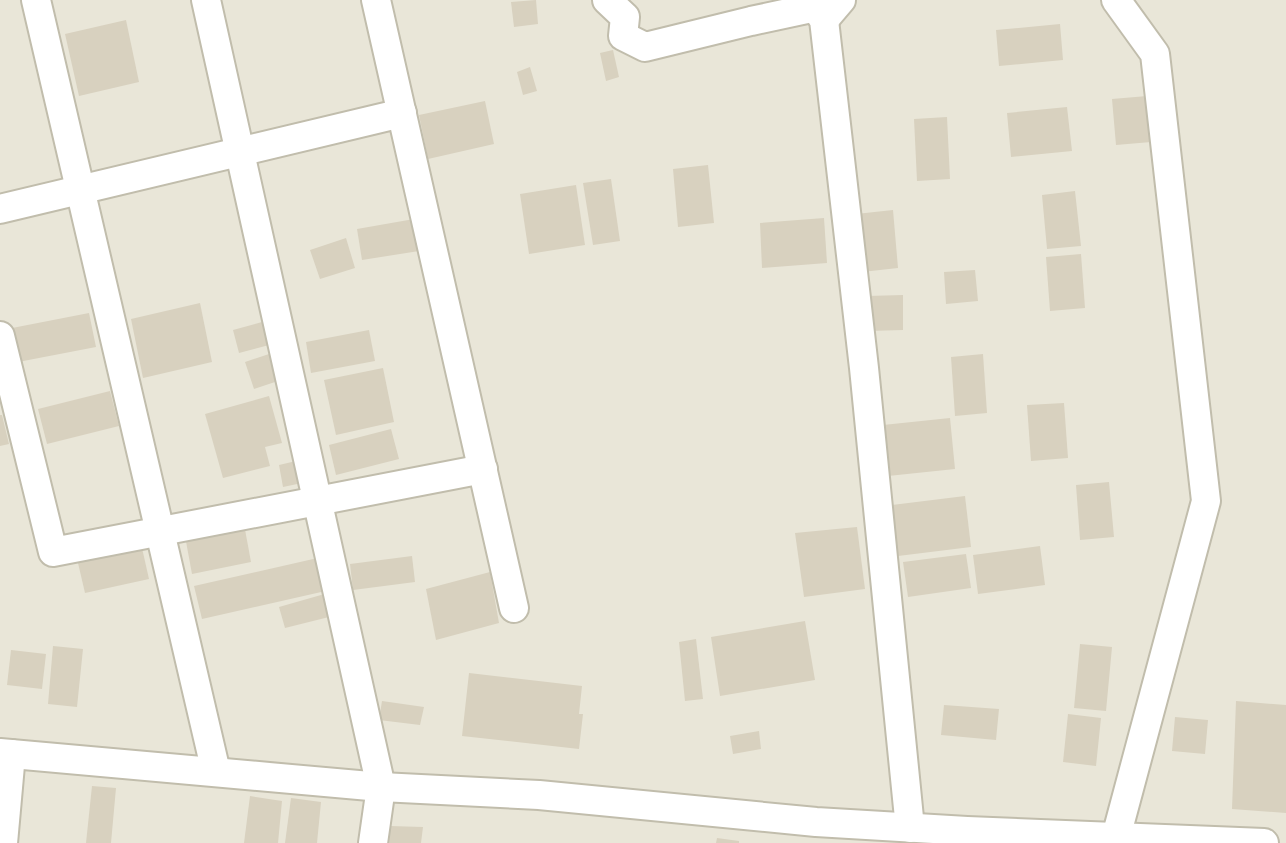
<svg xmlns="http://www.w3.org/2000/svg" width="1286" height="843" font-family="Commissioner,sans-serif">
  <rect width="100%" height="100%" fill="#f5f3ea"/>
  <rect fill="#e9e6d8" x="0" y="0" width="1286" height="843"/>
  <g fill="#d8d1bf">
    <path d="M536,0L538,24L514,27L511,2Z"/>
    <path d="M126,20L139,82L79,96L65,34Z"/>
    <path d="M1060,24L1063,60L999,66L996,30Z"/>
    <path d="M613,50L619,77L606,81L600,53Z"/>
    <path d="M530,67L537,91L523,95L517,72Z"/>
    <path d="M1147,96L1151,142L1116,145L1112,99Z"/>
    <path d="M485,101L494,144L428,159L419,115Z"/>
    <path d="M1067,107L1072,151L1011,157L1007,113Z"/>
    <path d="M947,117L950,179L917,181L914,119Z"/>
    <path d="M708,165L714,223L678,227L673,169Z"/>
    <path d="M611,179L620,241L593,245L583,183Z"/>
    <path d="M576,185L585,245L529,254L520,194Z"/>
    <path d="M1075,191L1081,246L1047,249L1042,195Z"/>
    <path d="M893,210L898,268L862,272L856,214Z"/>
    <path d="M824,218L827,263L762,268L760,223Z"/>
    <path d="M414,219L419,251L362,260L357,229Z"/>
    <path d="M346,238L355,268L320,279L310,250Z"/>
    <path d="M1081,254L1085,308L1050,311L1046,257Z"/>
    <path d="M975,270L978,301L946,304L944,272Z"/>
    <path d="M903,295V330L868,331L867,296Z"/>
    <path d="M200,303L212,362L143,378L131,319Z"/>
    <path d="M89,313L96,347L13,363L7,329Z"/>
    <path d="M262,322L269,345L239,353L233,330Z"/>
    <path d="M369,330L375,361L311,373L306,342Z"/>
    <path d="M269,354L278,381L254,389L245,362Z"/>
    <path d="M983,354L987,413L955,416L951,357Z"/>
    <path d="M383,368L394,422L336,435L324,380Z"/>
    <path d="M110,391L119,426L47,444L38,409Z"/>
    <path d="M269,396L282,443L265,447L270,466L223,478L205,414Z"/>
    <path d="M1064,403L1068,458L1031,461L1027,405Z"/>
    <path d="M0,415H2L9,444L0,446Z"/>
    <path d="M950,418L955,469L888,476L883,425Z"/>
    <path d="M391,429L399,459L336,475L329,445Z"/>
    <path d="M296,461L302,483L283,487L279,465Z"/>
    <path d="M1109,482L1114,537L1080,540L1076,485Z"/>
    <path d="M965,496L971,547L898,556L892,505Z"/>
    <path d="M244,524L251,562L192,574L185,536Z"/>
    <path d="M857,527L865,589L804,597L795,533Z"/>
    <path d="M1040,546L1045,585L978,594L973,555Z"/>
    <path d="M142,548L149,579L85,593L78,563Z"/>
    <path d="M966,554L971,588L908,597L903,562Z"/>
    <path d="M412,556L415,582L353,590L350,564Z"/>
    <path d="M322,557L330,590L202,619L194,586Z"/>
    <path d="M490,572L499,623L436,640L426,589Z"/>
    <path d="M328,593L333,616L285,628L279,607Z"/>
    <path d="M805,621L815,680L720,696L711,637Z"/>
    <path d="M696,639L703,699L685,701L679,642Z"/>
    <path d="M1080,644L1112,647L1106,711L1074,708Z"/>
    <path d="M53,646L83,649L77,707L48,704Z"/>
    <path d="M11,650L46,654L42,689L7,685Z"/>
    <path d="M469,673L582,686L579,714H583L579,749L462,736Z"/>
    <path d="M382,701L424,707L420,725L379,720Z"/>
    <path d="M1236,701L1286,705V813L1232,809Z"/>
    <path d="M944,705L999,709L996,740L941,735Z"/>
    <path d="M1068,714L1101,718L1096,766L1063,762Z"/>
    <path d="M1175,717L1208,720L1205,754L1172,751Z"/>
    <path d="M759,731L761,749L733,754L730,736Z"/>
    <path d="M92,786L116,788L111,843H86Z"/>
    <path d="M250,796L282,801L278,843H244Z"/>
    <path d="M291,798L321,802L317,843H285Z"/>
    <path d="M390,826L423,827L421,843H389Z"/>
    <path d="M717,838L739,841V843H716Z"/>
  </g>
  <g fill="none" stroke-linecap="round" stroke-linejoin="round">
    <g stroke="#c1bdac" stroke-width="32">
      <g id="minor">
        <path d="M36,0L216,772"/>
        <path d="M206,0L381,787L373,843"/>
        <path d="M376,0L514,608"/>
        <path d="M607,0L625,17L623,36L645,47L751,21L816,7V0"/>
        <path d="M810,0L824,20L864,368L910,828"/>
        <path d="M1116,0L1155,54L1206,501L1116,837"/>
        <path d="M824,20L841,0"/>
        <path d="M0,209L402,113"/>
        <path d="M0,336L53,552L483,469"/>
        <path d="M0,753L381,787L539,795L816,822L967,831L1264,843"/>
        <path d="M3,843L11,754"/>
      </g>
    </g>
    <use href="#minor" stroke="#fff" stroke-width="28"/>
  </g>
</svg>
